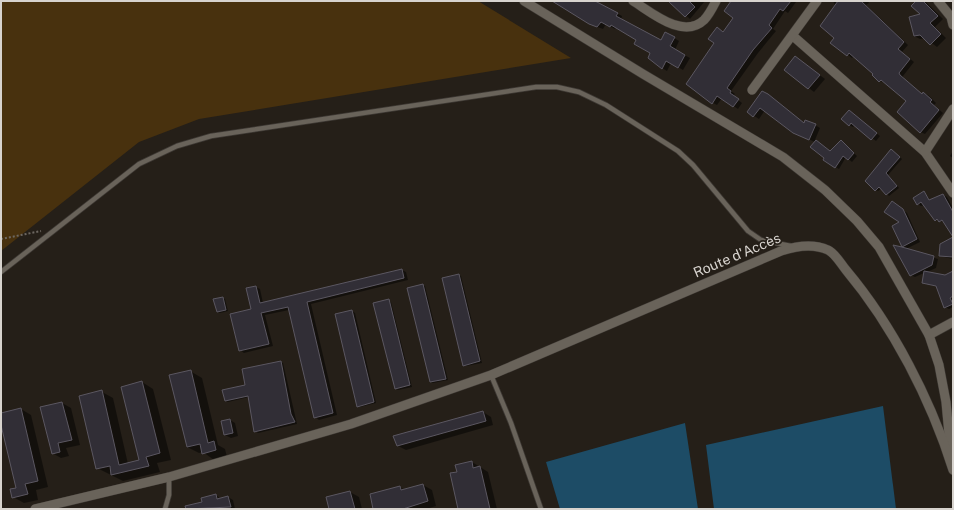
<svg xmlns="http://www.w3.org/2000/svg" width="954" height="510" font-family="'Public Sans',sans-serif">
  <rect width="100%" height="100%" fill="#251f18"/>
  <path fill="#48310e" d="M1,1H478L571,58L199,119L139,142L1,251Z"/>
  <g fill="#1d4c66">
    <path d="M883,406L896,509H714L706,445Z"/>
    <path d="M685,423L698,509H560L546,462Z"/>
  </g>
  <g fill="#0007">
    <path d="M561,1H594L622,16L621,20L661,41L666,33L679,41L675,50L690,58L683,70L671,63L667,71L662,68L652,53L638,39L616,27L615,29L606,24L603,29L595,26Z"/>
    <path d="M677,1H705L690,19L674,5Z"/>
    <path d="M740,1L796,2L788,13L785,11L773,29L776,31L758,53L731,91L735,94L733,96L742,103L738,109L722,98L717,105L713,103L724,33L735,17Z"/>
    <path d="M833,1H868L869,3L866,5L908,45L902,52L914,62L903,76L904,79L922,94L923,93L928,95L936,103L934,105L943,113L925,134L920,132L907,101L885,83L880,81L873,75L874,74L854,56L852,58L832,43L836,38L835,5Z"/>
    <path d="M918,1L926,2L943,19L935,27L946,38L937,47L925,38L920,39L914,36L922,15Z"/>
    <path d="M801,61L825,79L814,92L785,70Z"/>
    <path d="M768,95L805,124L815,125L820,128L815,140L831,152L842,141L857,156L852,162L846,157L839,169L824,160L826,158L815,142L799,135L765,110L759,119L748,112Z"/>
    <path d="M849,111L880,136L876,141L855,125L853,127L849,125Z"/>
    <path d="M953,151V158L950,156Z"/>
    <path d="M894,152L902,159L888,175L899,188L889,196L882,188L878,191L876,190L866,181Z"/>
    <path d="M924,192L931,201L943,195L947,197L953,208V235L945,222L936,220L924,205L921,206L918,204Z"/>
    <path d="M896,205L907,213L920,242L906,249L938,259L936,268L925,273L945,276L953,272V307L949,309L945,307L938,287L923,283L924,273L915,277L910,275L904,249L893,226L901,222Z"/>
    <path d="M953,238V259L940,256Z"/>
    <path d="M402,270L406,272L408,280L311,304L337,415L319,420L315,417L289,310L265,315L273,346L244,353L240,350L252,310L256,287L260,289L263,303Z"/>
    <path d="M459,275L461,276L482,363L466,366L463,365Z"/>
    <path d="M423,285L425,286L448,380L433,383L431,382Z"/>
    <path d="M223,298L225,299L228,311L220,313L218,312Z"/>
    <path d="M388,300L391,302L412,387L398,390L396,389Z"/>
    <path d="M352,311L355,313L376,403L360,407L358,406Z"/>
    <path d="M281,362L283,363L297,424L258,433L255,431L249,397L228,402L226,401Z"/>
    <path d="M190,371L202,378L218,445L225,449L227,457L214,460L203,452L199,453L187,447Z"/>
    <path d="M142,382L153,389L171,460L157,463L160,472L123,481L97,468L102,392L113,398L128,464L140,461Z"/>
    <path d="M62,403L71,408L80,445L66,448L69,456L61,458L52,453L41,408Z"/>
    <path d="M21,409L31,415L48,487L36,490L38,500L24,503L13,497L17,488L3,431H1V414Z"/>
    <path d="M483,412L491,417L493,425L406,450L398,446Z"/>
    <path d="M230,420L235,423L238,436L231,438L225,435L222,422Z"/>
    <path d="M472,462L488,472L497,509H459L458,473Z"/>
    <path d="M423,485L432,490L436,506L426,509H375L400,487L405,490Z"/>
    <path d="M350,492L359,497L362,509H330Z"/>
    <path d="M216,495L221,499L228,497L233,500L235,509H200L199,503Z"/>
  </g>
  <g fill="#312e36" stroke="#5b5761">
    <path d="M552,1H595L618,13L616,16L661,40L665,32L675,37L670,46L685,55L678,68L666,61L662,69L648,58L650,53L634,44L636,40L611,25L610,27L601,22L597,27L589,24Z"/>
    <path d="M668,1H689L695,7L685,17Z"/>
    <path d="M731,1H791L783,11L780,9L769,25L772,28L753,50L727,88L731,91L730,93L739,99L733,107L717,96L712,104L686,84L714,43L708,39L717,27L723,32L733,18L724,11Z"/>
    <path d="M838,1H861L904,42L898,49L910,59L899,73L900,75L922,94L923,92L932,100L930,102L939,110L920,133L897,112L906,101L881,80L879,82L872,75L873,74L849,53L847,56L830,43L834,38L820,26Z"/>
    <path d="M916,1H923L938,16L930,23L941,34L930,45L920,35L914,36L909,17L920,14L911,6Z"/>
    <path d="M795,56L820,75L808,89L784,70Z"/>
    <path d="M762,91L768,94L804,123L805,120L816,124L809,140L793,133L760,108L753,117L747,112Z"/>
    <path d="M849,110L877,133L871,140L851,123L849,126L841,119Z"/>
    <path d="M816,140L830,151L841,140L854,153L848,160L843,156L835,168L823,160L824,158L810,147Z"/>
    <path d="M891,149L900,157L886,173L897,186L886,195L879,187L875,191L865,181Z"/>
    <path d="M924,191L929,200L943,194L953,212V237L942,220L939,222L937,219L935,221L921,202L917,205L913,198Z"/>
    <path d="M892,201L903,209L917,239L902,247L934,256L932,265L910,276L893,245L902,247L892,226L899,222L884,212Z"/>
    <path d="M953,237V257L939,256L940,244Z"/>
    <path d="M402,269L404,278L307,302L333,413L314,418L288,307L261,313L269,344L239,351L230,314L251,309L246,288L256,286L260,303Z"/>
    <path d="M924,271L945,275L953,271V296L950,298L953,304L944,308L936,286L922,283Z"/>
    <path d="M459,274L480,361L463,366L442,278Z"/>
    <path d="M423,284L446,379L430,382L407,288Z"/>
    <path d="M223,297L226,310L217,312L213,299Z"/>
    <path d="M389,299L410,385L395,389L373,303Z"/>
    <path d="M352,310L374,402L357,407L335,314Z"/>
    <path d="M281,361L291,414L295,422L254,432L248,396L225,401L222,390L245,385L242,369Z"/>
    <path d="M191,370L208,443L214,441L216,450L202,454L200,444L187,447L169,375Z"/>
    <path d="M142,381L160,453L146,457L149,466L111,475L110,466L96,469L79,396L102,390L119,465L139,460L121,387Z"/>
    <path d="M62,402L72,440L58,443L60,452L52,454L40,407Z"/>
    <path d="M21,408L38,481L25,484L28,494L12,498L10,489L16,488L1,425V413Z"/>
    <path d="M483,411L486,421L397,446L393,436Z"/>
    <path d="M230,419L233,433L224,435L221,421Z"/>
    <path d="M472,461L473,468L480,466L490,509H458L450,473L457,472L455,465Z"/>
    <path d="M423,484L428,501L403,509H373L370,494L400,486L401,490Z"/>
    <path d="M350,491L355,509H329L326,497Z"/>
    <path d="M216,494L217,499L228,496L231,507L186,509L185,506L202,502L201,498Z"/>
  </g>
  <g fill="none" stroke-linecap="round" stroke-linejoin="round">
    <g stroke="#3e3934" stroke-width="6">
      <g id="lane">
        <path d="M1,272L139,164L177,146L211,136L536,87H557L579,92L606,105L678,151L693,165L748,231L761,240L791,246"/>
        <path d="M491,375L511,423L541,509"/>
        <path d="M165,509L169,495V477"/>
      </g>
    </g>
    <g stroke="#3e3934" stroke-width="10">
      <g id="street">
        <path d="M524,1L643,74L783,157L825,190L857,221L879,247L929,335L939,365L946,402L951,456"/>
        <path d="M633,1C651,12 683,40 704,20C709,15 713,7 716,1"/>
        <path d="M938,1L951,17L953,25"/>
        <path d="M793,36L925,152L953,193"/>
        <path d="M752,90L817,1"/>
        <path d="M925,152L953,109"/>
        <path d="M929,335L953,322"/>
        <path d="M35,509L169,477L351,424L491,375L781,251C796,246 813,243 828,250C835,253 841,264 846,270C893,326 931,400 953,470"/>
      </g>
    </g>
    <path stroke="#6d6761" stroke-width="2" stroke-dasharray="2 2" stroke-linecap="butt" d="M1,239L41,231"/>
    <use href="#lane" stroke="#69635a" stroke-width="4.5"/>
    <use href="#street" stroke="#69635a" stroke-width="9"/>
  </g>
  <g text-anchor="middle" stroke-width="3.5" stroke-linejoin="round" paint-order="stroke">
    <g font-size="14" fill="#d7d3ce" stroke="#251f18">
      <text transform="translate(737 255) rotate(-23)" y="5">Route d'Accès</text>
    </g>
  </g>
  <rect width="954" height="510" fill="none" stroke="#d7d3ce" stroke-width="4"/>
</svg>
